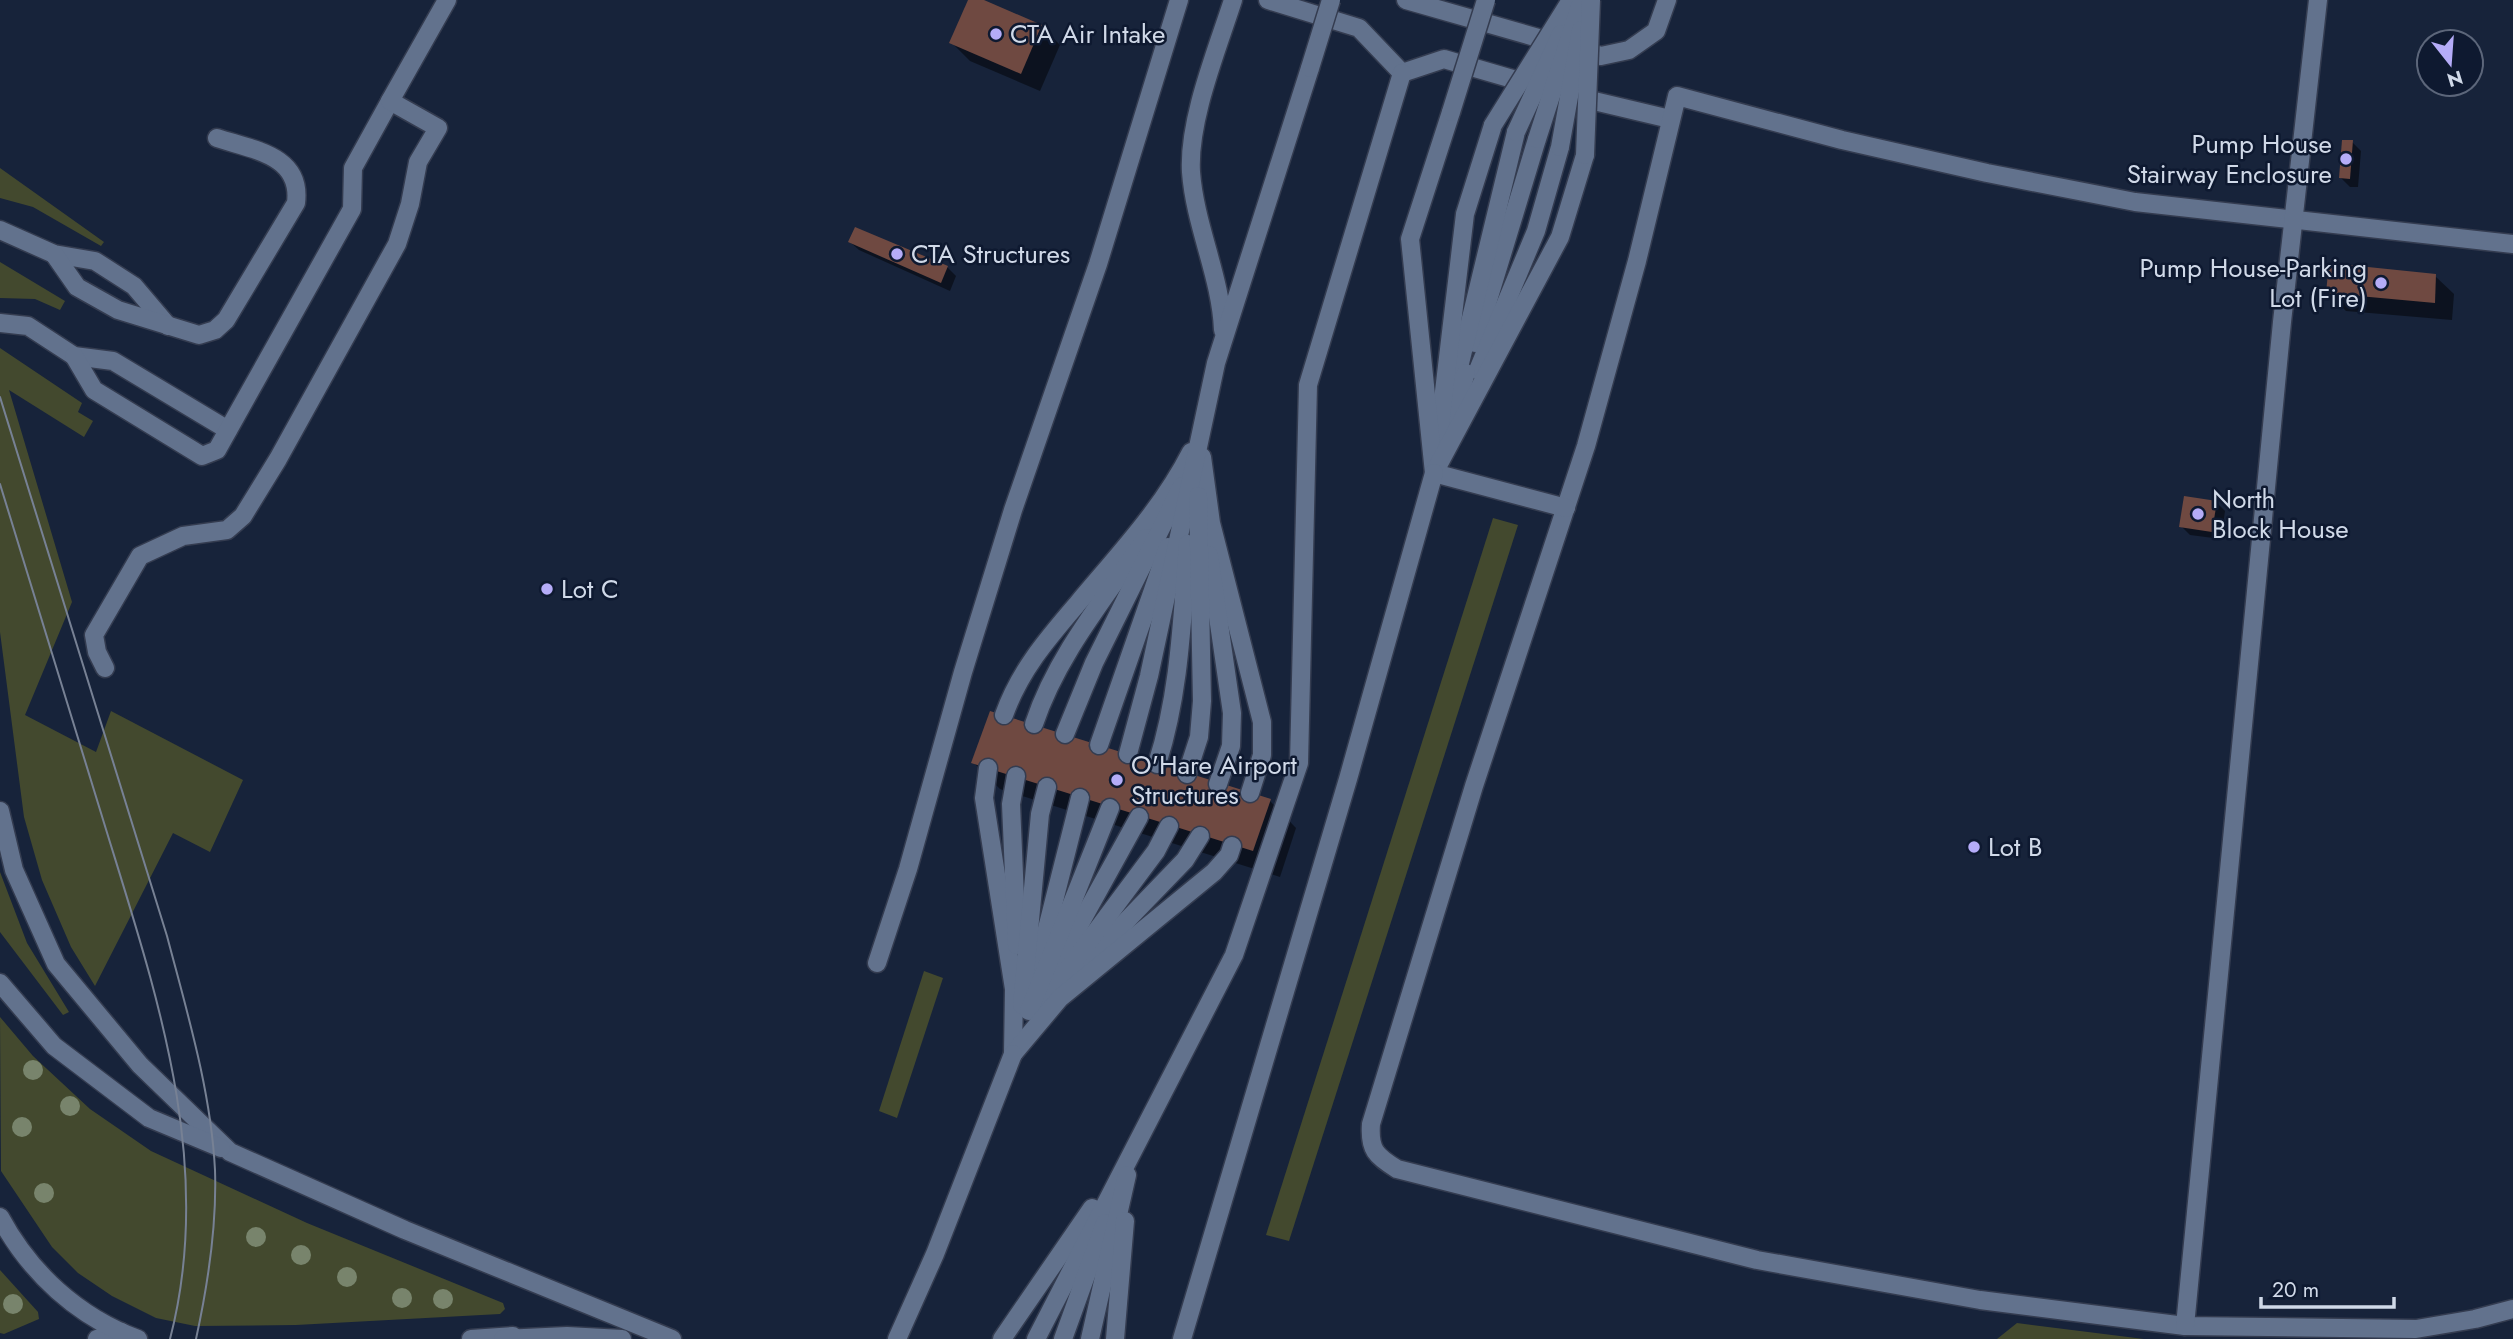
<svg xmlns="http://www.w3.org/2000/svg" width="2513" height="1339" font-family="Jost,sans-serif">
  <rect width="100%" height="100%" fill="#17233a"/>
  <g fill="#43492e">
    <path d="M0,168L104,242L101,246L33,207L0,198Z"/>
    <path d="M0,262L65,301L60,310L35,299L0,298Z"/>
    <path d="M0,348L82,403L78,412L93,421L84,437L9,390L72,602L25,715L96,752L111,711L243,780L210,852L173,833L95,986L71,947L42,880L24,817L0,632Z"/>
    <path d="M1493,518L1518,525L1289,1241L1266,1235Z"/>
    <path d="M0,872L27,943L69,1012L63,1015L0,932Z"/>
    <path d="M924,971L943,978L897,1118L879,1111Z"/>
    <path d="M0,1017L33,1056L90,1109L151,1151L307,1223L503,1303L505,1309L500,1314L296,1325L195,1326L156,1318L112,1296L78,1273L52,1247L1,1171Z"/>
    <path d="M0,1270L38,1312L39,1319L4,1334L0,1333Z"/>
    <path d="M2017,1323L2144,1339H1997Z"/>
  </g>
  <g fill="#0007">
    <path d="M970,0H979L1041,26L1060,45L1040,91L970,61L952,43Z"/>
    <path d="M2352,142L2361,151L2358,187H2350L2341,178Z"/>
    <path d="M856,229L947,267L956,276L950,291L859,250L850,242Z"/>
    <path d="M2435,276L2454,294L2452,320L2346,311L2327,292Z"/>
    <path d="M2216,502L2225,511L2221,539L2190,535L2181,526Z"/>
    <path d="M973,762L1270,801L1296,828L1280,877L1000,789Z"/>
  </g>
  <g fill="#6f4941">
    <path d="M968,0H984L1042,25L1021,74L949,43Z"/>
    <path d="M2342,140H2353L2350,179L2339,178Z"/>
    <path d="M855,227L948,266L941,283L848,242Z"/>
    <path d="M2329,263L2436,274L2435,303L2326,293Z"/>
    <path d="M2184,496L2217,501L2212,532L2179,527Z"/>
    <path d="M990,711L1271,799L1253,851L971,763Z"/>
  </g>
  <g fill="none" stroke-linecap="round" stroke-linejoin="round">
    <g stroke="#343c50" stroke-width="21">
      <g id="lane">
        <path d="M1268,0L1359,28L1402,73"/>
        <path d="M1406,0L1601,56L1629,50L1656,31L1667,0"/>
        <path d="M1402,73L1444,59L1533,85"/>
        <path d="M1573,96L1670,119"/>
        <path d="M0,230L54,254L95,261L134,286L168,326"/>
        <path d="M2513,244L2135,202L1987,173L1842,140L1677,96L1637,261L1586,446L1474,786L1371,1124C1369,1150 1376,1156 1397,1169L1757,1260L1980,1300L2185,1326L2416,1329L2475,1319L2513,1309"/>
        <path d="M54,254L77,287L118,310L199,335L215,330L226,320L296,203C302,155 253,150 217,138"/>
        <path d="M0,323L28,326L74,356L113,361L228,430"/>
        <path d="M1223,330C1221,277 1195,226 1191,172C1188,120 1217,50 1233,0"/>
        <path d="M1475,343L1537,139"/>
        <path d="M74,356L94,390L202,456L217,450L352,209L353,168L390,101"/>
        <path d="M1478,370L1536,231L1560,147"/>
        <path d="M1455,384L1516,132"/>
        <path d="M1448,429L1466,373"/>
        <path d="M1438,442L1465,214L1493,125"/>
        <path d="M1202,457L1211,523L1262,722V755L1250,793"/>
        <path d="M1434,473L1410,239L1451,112"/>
        <path d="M1434,473L1560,237L1585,155"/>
        <path d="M1434,473L1566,508"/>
        <path d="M1209,555L1232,713L1231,746L1218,784"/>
        <path d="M105,668L97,652L94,635L140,556L183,536L227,530L243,516L278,459L397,244L410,204L418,162L438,128L390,101L447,0"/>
        <path d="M1004,715C1020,670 1048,638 1078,603C1119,554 1162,509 1191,452"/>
        <path d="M1034,724C1057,655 1105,598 1146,538"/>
        <path d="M1065,734L1094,663L1182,486"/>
        <path d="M1099,745L1168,547"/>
        <path d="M1128,754L1149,676L1216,363L1310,68"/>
        <path d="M1157,764C1180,693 1182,618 1188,544"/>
        <path d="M988,768L984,798L1014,989L1013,1054"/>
        <path d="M1187,774L1199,737L1202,701L1198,496"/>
        <path d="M1016,776L1011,804L1017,945"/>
        <path d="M877,963L908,869L963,672L1013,510L1098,264L1179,0"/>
        <path d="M1055,969L1139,817"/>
        <path d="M1078,971L1185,860L1200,836"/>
        <path d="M1035,976L1080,798"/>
        <path d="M1022,1005L1040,814L1047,787"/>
        <path d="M1039,1008L1156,851L1169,826"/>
        <path d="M1029,1011L1110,808"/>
        <path d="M1013,1054L1060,998L1214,872L1229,855L1232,846"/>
        <path d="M2185,1326L2282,322L2318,0"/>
        <path d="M97,1339L121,1332"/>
        <path d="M1002,1339L1092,1208"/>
        <path d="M1036,1339L1234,955L1299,763L1308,385L1402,73"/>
        <path d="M1063,1339L1105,1223"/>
        <path d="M1090,1339L1127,1175"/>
        <path d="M1115,1339L1125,1221"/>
      </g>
    </g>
    <g stroke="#343c50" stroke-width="21">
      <g id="street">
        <path d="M0,811L14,870L56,964L140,1065L230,1152L405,1230L672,1339"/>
        <path d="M0,983L54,1046L149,1118L221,1148"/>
        <path d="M0,1217C30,1273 78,1317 138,1339"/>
        <path d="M471,1339L513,1336"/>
        <path d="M503,1339L567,1336L622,1339"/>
        <path d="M897,1339L935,1254L1013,1054"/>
        <path d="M1182,1339L1348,779L1434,473"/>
      </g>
    </g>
    <use href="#lane" stroke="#62728d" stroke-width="18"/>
    <use href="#street" stroke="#62728d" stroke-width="18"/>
    <g stroke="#778194" stroke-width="2">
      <path d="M0,397L167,936C187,1012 211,1091 215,1170C217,1227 208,1284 196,1339"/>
      <path d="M0,484C34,593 67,703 101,813C153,984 217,1159 170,1339"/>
    </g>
    <g stroke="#343c50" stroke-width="21" stroke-linecap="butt">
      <g id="lane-bridge">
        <path d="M1310,68L1331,0"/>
        <path d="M1451,112L1486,0"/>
        <path d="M1493,125L1571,0"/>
        <path d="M1516,132L1561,34"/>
        <path d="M1537,139L1582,0"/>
        <path d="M1560,147L1581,30"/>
        <path d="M1585,155L1591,0"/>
      </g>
    </g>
    <use href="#lane-bridge" stroke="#62728d" stroke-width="18"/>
  </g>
  <g fill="#78846c">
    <circle cx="33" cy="1070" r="10"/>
    <circle cx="70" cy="1106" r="10"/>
    <circle cx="22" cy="1127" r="10"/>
    <circle cx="44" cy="1193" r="10"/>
    <circle cx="256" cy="1237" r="10"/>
    <circle cx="301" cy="1255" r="10"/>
    <circle cx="347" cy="1277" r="10"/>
    <circle cx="402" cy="1298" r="10"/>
    <circle cx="443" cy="1299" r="10"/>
    <circle cx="13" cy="1304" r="10"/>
  </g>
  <g fill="#b5acf8" stroke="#0e1930" stroke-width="2.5">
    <circle cx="996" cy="34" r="7"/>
    <circle cx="2346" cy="159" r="7"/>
    <circle cx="897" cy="254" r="7"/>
    <circle cx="2381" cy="283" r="7"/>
    <circle cx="2198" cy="514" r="7"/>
    <circle cx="547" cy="589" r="7"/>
    <circle cx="1117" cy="780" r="7"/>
    <circle cx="1974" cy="847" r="7"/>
  </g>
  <g text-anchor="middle" stroke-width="5" stroke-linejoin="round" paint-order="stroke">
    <g font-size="26" fill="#d0d9e8" stroke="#0e1930" text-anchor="start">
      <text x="1010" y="43">CTA Air Intake</text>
      <text x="2332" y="153" text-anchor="end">Pump House<tspan x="2332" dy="30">Stairway Enclosure</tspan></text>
      <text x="911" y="263">CTA Structures</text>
      <text x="2367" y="277" text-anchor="end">Pump House-Parking<tspan x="2367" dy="30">Lot (Fire)</tspan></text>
      <text x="2212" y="508">North<tspan x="2212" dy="30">Block House</tspan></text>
      <text x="561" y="598">Lot C</text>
      <text x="1131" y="774">O'Hare Airport<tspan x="1131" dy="30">Structures</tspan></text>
      <text x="1988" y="856">Lot B</text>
    </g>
  </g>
  <g transform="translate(2450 63) rotate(163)"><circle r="33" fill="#0e1930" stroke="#5c667a" stroke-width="2"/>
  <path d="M0-5L12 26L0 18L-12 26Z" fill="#b5acf8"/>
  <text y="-10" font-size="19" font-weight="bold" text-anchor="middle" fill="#d0d9e8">N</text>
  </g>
  <path d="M2261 1297v10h133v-10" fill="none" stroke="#d0d9e8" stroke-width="3.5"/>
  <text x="2272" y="1297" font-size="21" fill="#d0d9e8" stroke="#0e1930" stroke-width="5" paint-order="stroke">20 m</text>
</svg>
